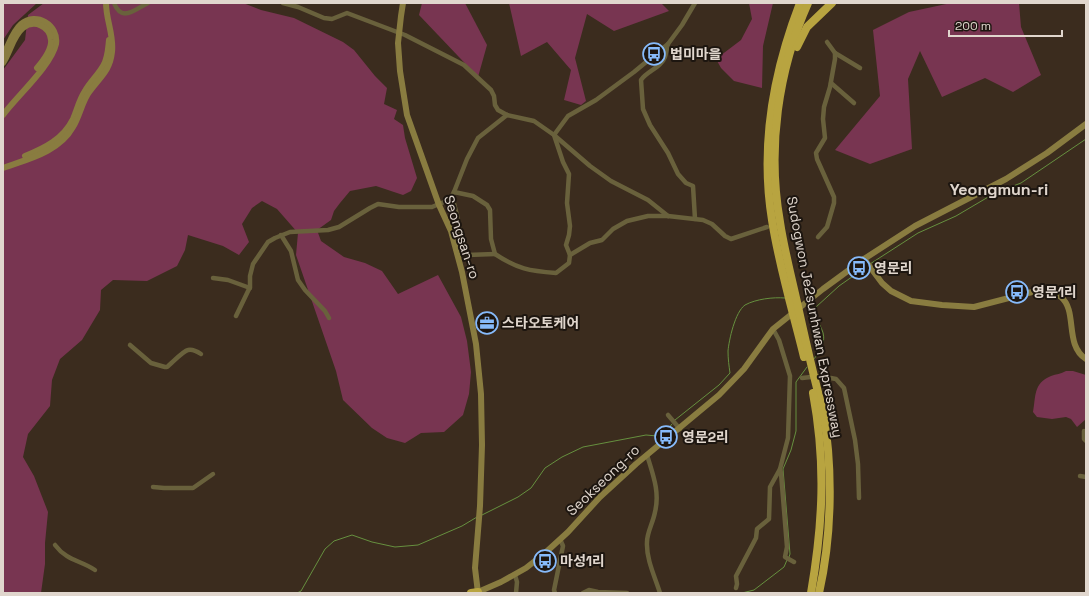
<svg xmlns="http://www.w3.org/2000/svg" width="1089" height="596" font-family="'Space Grotesk','Noto Sans KR',sans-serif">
  <rect width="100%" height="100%" fill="#3b2c1e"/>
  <g fill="#783551">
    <path d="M3,3H37L13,25L3,40Z"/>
    <path d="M44,3H243L261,10L294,18L343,42L354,50L375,76L387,88L384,104L397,110L394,119L403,125L405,138L417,178L411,191L403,195L376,186L350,191L340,203L334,211L331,220L317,230L321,241L344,257L365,263L382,271L398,294L438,275L461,317L467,341L471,372L469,394L463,415L444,432L421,433L405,443L387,438L372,428L343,400L336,371L296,255L298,233L277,209L262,201L252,208L242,224L249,242L239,255L223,246L188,235L185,250L177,266L147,281L113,280L101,290L100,310L82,340L60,359L52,380L50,406L28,434L23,457L34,476L48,512L45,543V564L41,593H3V70L25,40L28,15Z"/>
    <path d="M422,3H465L487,45L478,77L419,15Z"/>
    <path d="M509,3H661L669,11L614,31L587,14L575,58L586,101L581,105L564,100L571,70L547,42L521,56Z"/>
    <path d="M749,3H773L763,46L762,88L734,81L721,68L716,59L741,40L752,19Z"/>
    <path d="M951,3H1019L1021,27L1041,75L1013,92L985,78L942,97L920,51L908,79L912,149L870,164L835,150L880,96L873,30L909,12Z"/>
    <path d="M1066,371H1073L1086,375V419L1077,427L1071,419L1066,417L1052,419L1037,417L1033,412C1036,397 1033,383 1051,376C1056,374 1061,374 1066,371Z"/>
  </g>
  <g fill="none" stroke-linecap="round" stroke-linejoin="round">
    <g stroke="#66903f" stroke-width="1">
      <path d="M870,264L918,233L956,216L995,193L1021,183L1086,139"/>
      <path d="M806,305L812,308L816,307L839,286L866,267"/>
      <path d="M812,309C814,318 819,322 822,330C827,341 820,352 813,360"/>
      <path d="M675,420L719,385L730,373C729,366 728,359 728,351C729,340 735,312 745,305C756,299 773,297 785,298"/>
      <path d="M482,515L518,497L531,488L545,468L562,457L583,447L646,435L657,436L665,432L672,424"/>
      <path d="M789,557L790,554L783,469L791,450L796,431V382L807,367"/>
      <path d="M297,593L301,591L325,549L334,541L352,535L372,542L395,547L418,545L462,526L477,517"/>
      <path d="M742,593L754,590L784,567L787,560"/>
    </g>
    <g stroke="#69613c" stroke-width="4.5">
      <path d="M114,3C122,23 135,9 148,3"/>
      <path d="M283,3L298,7L324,18L332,19L347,13L405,35L464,65L491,90L494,96L495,105L498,110L507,115L534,121L554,135L563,162L569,174L567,203L570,226L569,235L566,245L570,255L569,263L556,273C529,271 518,269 495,254L491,239L490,210L487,205L473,196L454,192L452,196L439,205"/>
      <path d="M668,44C667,48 666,53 665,57C661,68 647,71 641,80L643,109L650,125L668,153L678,174L686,183L693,186L695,219"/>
      <path d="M835,53L860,68"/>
      <path d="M831,83L854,103"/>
      <path d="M454,192L467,159L478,138L507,115"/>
      <path d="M452,196L457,215L462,244L465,253L467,255L495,254"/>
      <path d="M668,216L648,200L611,181L590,166L554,135L568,116L596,100L634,72L668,44L682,25L695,3"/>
      <path d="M281,235L291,251L298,280L305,290L325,311L329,318"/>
      <path d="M818,237L827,227L834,203V197L817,159L816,153L825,138L823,119L824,107L830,87L835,59V53L827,42"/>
      <path d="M570,255L590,243L602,240L613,229L627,221L648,216H668L703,220L712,224L725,236L731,239L767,227"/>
      <path d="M213,278L228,280L250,288"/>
      <path d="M236,316L250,287V276L253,264L268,242L275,238L290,232L328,230L339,227L370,208L378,204L399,207H432L439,204"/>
      <path d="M773,329L779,340L790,376L788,438L780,469L781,473L787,547L785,557L794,562"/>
      <path d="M130,345L151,363L165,367H167C172,363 183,351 188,350C192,349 198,352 201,354"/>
      <path d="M802,378L820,376L836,379L844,388L855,440L858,464L859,498"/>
      <path d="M668,415L680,429"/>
      <path d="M1084,431V439L1086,441"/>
      <path d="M647,455C653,475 660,492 655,512C653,523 647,532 647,542C646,559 655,577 660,593"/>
      <path d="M1080,476L1086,477"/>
      <path d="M153,487L164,488H193L213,474"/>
      <path d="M55,545C67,561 80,560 95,570"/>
      <path d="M515,575L517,582L516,593"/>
      <path d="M736,588L737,584L736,576L756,538L757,529L769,519L770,487L780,469"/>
      <path d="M555,593L554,590L563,546L560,539"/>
      <path d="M583,593L589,590L598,592L627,593"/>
    </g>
    <g stroke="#897c40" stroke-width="6">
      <path d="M403,3L401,16L398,43L400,71L407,115L439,205L451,231L462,272L476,344L481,394L482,445L480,506L475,568L478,593"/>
      <path d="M3,55C9,45 12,32 21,24C36,11 59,25 56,44C51,66 17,96 3,115"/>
      <path d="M3,63C10,53 13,36 23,28C34,19 50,26 51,40C52,49 43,61 37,68"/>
      <path d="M25,156C45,148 63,139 73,119C77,110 79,100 85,91C90,82 98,75 103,66C108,58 108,49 109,40"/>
      <path d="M3,168C28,159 59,152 73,127C80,116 82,101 90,91C100,77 110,71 112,52C114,35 106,20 106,3"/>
      <path d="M864,259L882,283L891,291L911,301L942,305L974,307L1040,290C1047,291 1055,292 1061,297C1078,311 1064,345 1086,359"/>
      <path d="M478,592L501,582L526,568L545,553L568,532L600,497L636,464L719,395L744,369L773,329L823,289L864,259L915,226L1006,179L1047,153L1086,124"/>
    </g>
    <g stroke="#b8a440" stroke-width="8">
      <path d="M800,3C773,73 760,146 772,220C779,266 793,312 804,357"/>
      <path d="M808,3C778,70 767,149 780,222C784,249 791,275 797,302C805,338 813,375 823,411C833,468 832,536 819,593"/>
      <path d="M797,47L807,27L832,3"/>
      <path d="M471,593L478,592"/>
      <path d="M811,593C823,523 826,463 813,393"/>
    </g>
  </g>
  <defs>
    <g id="bus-ring" transform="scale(1.15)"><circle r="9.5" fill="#1d1610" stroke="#87bbfb" stroke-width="1.5"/><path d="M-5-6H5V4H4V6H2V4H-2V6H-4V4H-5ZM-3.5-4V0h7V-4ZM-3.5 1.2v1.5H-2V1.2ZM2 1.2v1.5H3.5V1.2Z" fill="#87bbfb"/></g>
    <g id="office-ring" transform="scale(1.15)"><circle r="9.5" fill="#1d1610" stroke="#87bbfb" stroke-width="1.5"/><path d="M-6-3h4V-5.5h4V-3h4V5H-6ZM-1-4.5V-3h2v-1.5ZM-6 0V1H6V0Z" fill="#87bbfb"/></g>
  </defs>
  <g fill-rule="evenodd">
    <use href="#bus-ring" x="654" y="54"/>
    <use href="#bus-ring" x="859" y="268"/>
    <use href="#bus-ring" x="1017" y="292"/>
    <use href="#office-ring" x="487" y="323"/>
    <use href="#bus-ring" x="666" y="437"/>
    <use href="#bus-ring" x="545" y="561"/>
  </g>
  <g text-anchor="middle" stroke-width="4" stroke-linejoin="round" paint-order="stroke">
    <g font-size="14" font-weight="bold" fill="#e0d6cd" stroke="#1d1610" text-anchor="start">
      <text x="670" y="59">법미마을</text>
      <text x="874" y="273">영문리</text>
      <text x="1032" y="297">영문1리</text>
      <text x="502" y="328">스타오토케어</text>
      <text x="682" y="442">영문2리</text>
      <text x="560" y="566">마성1리</text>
    </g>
    <g font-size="14" fill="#e0d6cd" stroke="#1d1610">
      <text transform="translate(462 237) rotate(72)" y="5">Seongsan-ro</text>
      <text transform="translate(815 317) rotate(79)" y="5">Sudogwon Je2sunhwan Expressway</text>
      <text transform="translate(603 480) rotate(-44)" y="5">Seokseong-ro</text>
    </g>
    <g font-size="16" font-weight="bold" fill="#e0d6cd" stroke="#1d1610">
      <text x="999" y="195">Yeongmun-ri</text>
    </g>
  </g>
  <rect width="1089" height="596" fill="none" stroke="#e0d6cd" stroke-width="8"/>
  <path d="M949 30v6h113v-6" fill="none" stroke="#e0d6cd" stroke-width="2"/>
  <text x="955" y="30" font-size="12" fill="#e0d6cd" stroke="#1d1610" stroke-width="3" paint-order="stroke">200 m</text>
</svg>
